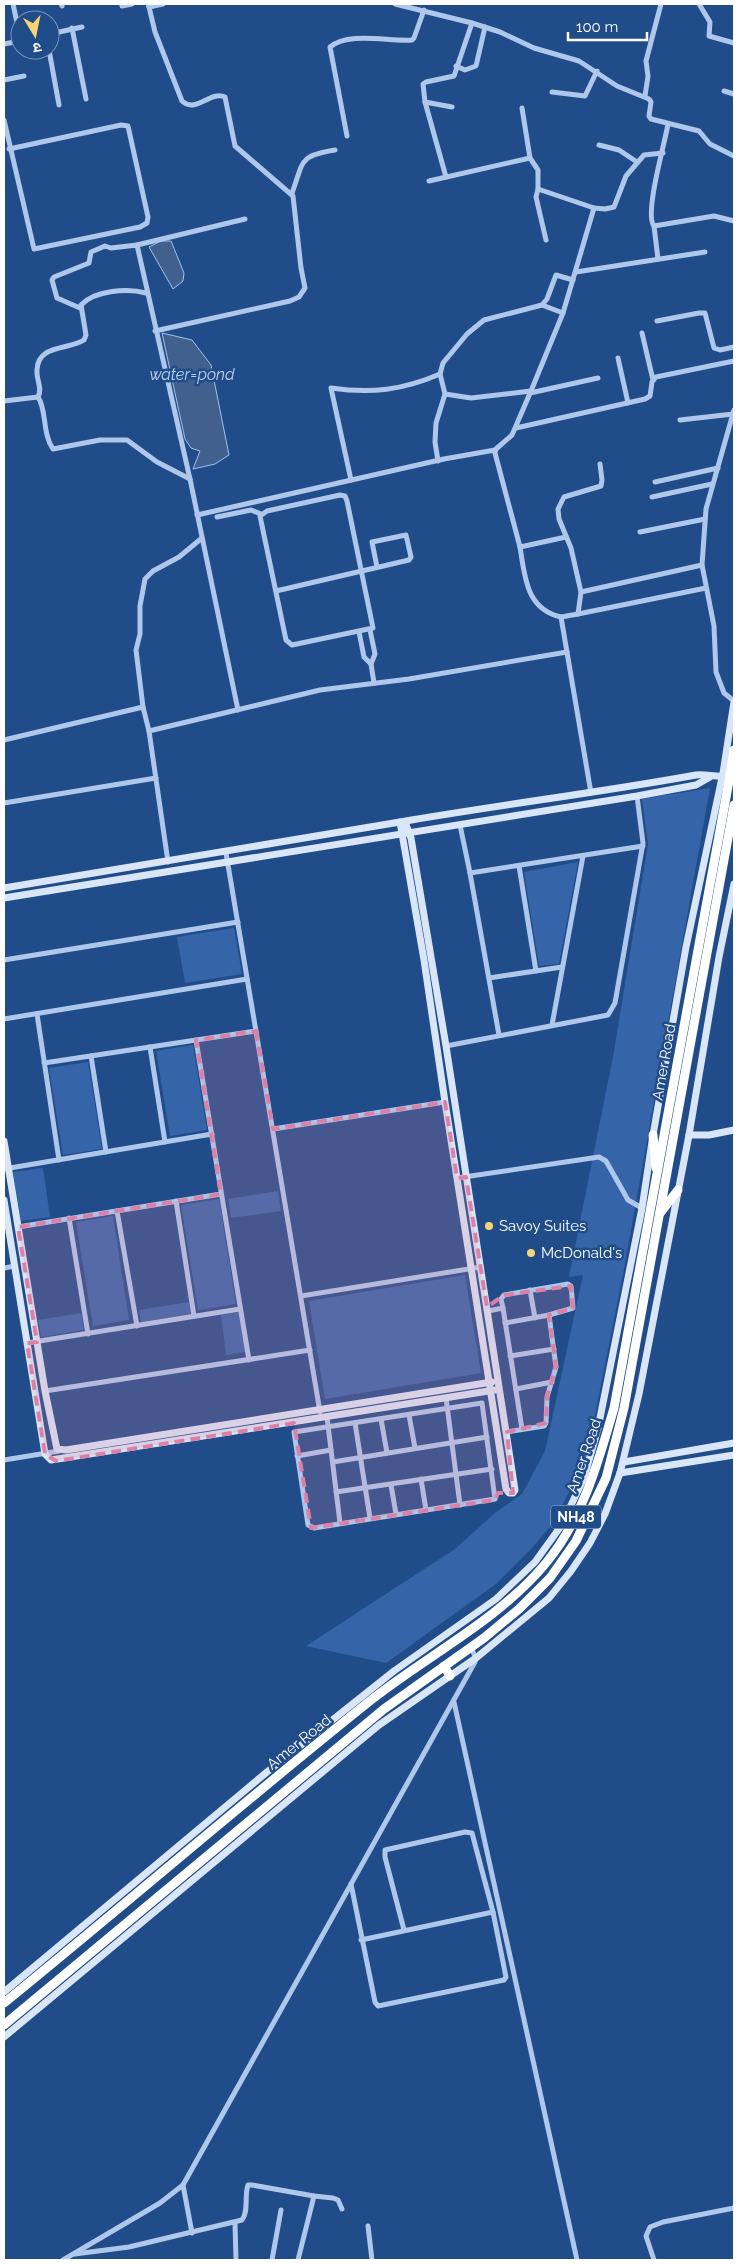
<svg xmlns="http://www.w3.org/2000/svg" width="738" height="2264" font-family="Raleway,'Noto Sans Devanagari',sans-serif">
  <rect width="100%" height="100%" fill="#214c8a"/>
  <g fill="#3565a8">
    <path d="M710,788L624,1269L587,1455L554,1522L532,1548L496,1584L386,1663L306,1646L455,1549L495,1513L522,1494L545,1451L583,1275L569,1277L613,1057L648,844L642,799Z"/>
    <path d="M578,862L559,964L539,966L524,872Z"/>
    <path d="M234,928L242,974L185,983L177,937Z"/>
    <path d="M193,1045L207,1130L170,1136L156,1051Z"/>
    <path d="M88,1062L102,1149L63,1155L49,1068Z"/>
    <path d="M43,1168L50,1217L21,1221L13,1172Z"/>
    <path d="M278,1191L281,1211L231,1218L228,1199Z"/>
    <path d="M219,1199L236,1304L198,1310L181,1205Z"/>
    <path d="M113,1216L129,1320L93,1326L76,1222Z"/>
    <path d="M465,1275L481,1373L325,1399L309,1301Z"/>
    <path d="M189,1302L191,1315L141,1323L139,1310Z"/>
    <path d="M240,1312L246,1352L226,1355L221,1315Z"/>
    <path d="M81,1313L84,1330L41,1337L38,1320Z"/>
  </g>
  <g fill="#41608d" stroke="#a2c2ec">
    <path d="M161,241H171L184,273L183,281L173,289L149,247Z"/>
    <path d="M162,333L192,340L211,365L229,455L215,464L193,469L200,451L191,448L185,439Z"/>
  </g>
  <g fill="none" stroke-linecap="round" stroke-linejoin="round">
    <g stroke="#aec7eb" stroke-width="5">
      <path d="M13,4L20,37"/>
      <path d="M61,4L62,6"/>
      <path d="M148,4L149,7L163,4"/>
      <path d="M395,4L472,23L500,32L534,48L579,61L617,86L649,99L651,102L649,116L651,119L699,131L710,144L734,156"/>
      <path d="M699,4L710,22L709,36L734,43"/>
      <path d="M122,6L132,4"/>
      <path d="M149,7L155,32L182,101C196,114 211,90 225,97L235,146L293,196L301,268L305,288L299,297L290,301L155,331"/>
      <path d="M72,28L86,99"/>
      <path d="M50,34L82,27"/>
      <path d="M4,44L20,41"/>
      <path d="M49,50L59,105"/>
      <path d="M456,66L465,70L476,66L485,27"/>
      <path d="M4,80L24,76"/>
      <path d="M724,91L734,94"/>
      <path d="M552,92L585,96L597,71"/>
      <path d="M645,96L648,76L646,61L661,4"/>
      <path d="M425,102L452,107"/>
      <path d="M522,108L530,158L538,170V189L594,208L563,313L531,391L512,435L496,449L495,453L520,547L566,537"/>
      <path d="M4,120L34,249L140,227L147,223L148,217L128,126L121,125L9,149"/>
      <path d="M347,136L330,47C349,31 389,42 412,40L414,38L424,10"/>
      <path d="M599,145L619,150L637,162"/>
      <path d="M446,177L425,102L423,84L426,82L454,76L472,23"/>
      <path d="M429,181L530,158"/>
      <path d="M538,189L536,197L546,240"/>
      <path d="M292,193C304,161 298,156 335,150"/>
      <path d="M594,208L605,209L614,207L626,176L644,155L663,153"/>
      <path d="M654,226C644,214 665,143 668,124"/>
      <path d="M137,245L245,219"/>
      <path d="M658,259L654,226L714,216L734,221"/>
      <path d="M576,272L705,252"/>
      <path d="M146,293C128,288 95,290 81,305L86,335L84,340C69,350 38,344 37,370C36,380 43,388 38,397C47,410 42,433 53,449L100,440H127L157,462L190,479"/>
      <path d="M542,305L563,313"/>
      <path d="M80,308L57,298L52,280L54,277L89,263L91,252L105,246L111,248L137,245L190,479L238,710"/>
      <path d="M657,321L699,313H705L714,348L720,350L734,347"/>
      <path d="M642,333L653,380"/>
      <path d="M618,358L628,403"/>
      <path d="M530,393L598,378"/>
      <path d="M445,394L471,398L531,391"/>
      <path d="M4,401L38,397"/>
      <path d="M734,410L706,509L702,565L714,626L716,672L724,693L734,701"/>
      <path d="M680,420L733,414"/>
      <path d="M516,428L645,399L650,396L652,382L656,377L734,361"/>
      <path d="M438,461L435,442L436,423L445,394L440,374"/>
      <path d="M600,464L602,480L601,486L564,497L558,509L559,519L571,548L581,592L702,565"/>
      <path d="M351,480L331,388C371,394 403,390 440,374L443,363L467,334L484,320L542,305L547,299L556,275L573,280"/>
      <path d="M655,482L718,468"/>
      <path d="M340,495L345,496L347,501L373,628L292,645L286,640L260,516L267,511Z"/>
      <path d="M652,497L712,484"/>
      <path d="M197,515L444,459L495,450"/>
      <path d="M217,517L251,510L261,514"/>
      <path d="M640,532L705,519"/>
      <path d="M520,547C525,577 526,609 561,617L591,793"/>
      <path d="M276,591L409,560L411,557L406,535L372,542L377,567"/>
      <path d="M581,592L578,614L706,588"/>
      <path d="M561,617L578,614"/>
      <path d="M370,630L375,654L371,664L374,683"/>
      <path d="M359,632L364,657L371,664"/>
      <path d="M143,707L136,650L140,634V606L145,579L153,571L179,557L202,538"/>
      <path d="M149,731L320,690L409,679L567,652"/>
      <path d="M4,740L143,707L149,731L168,862"/>
      <path d="M4,803L156,778"/>
      <path d="M460,825L470,873L499,1035"/>
      <path d="M226,853L320,1412"/>
      <path d="M519,866L536,971"/>
      <path d="M470,873L643,846"/>
      <path d="M4,960L238,922"/>
      <path d="M489,978L562,967"/>
      <path d="M37,1014L59,1160"/>
      <path d="M4,1019L247,979"/>
      <path d="M552,1025L583,856"/>
      <path d="M196,1040L249,1360"/>
      <path d="M446,1046L608,1015L615,1003L643,843L637,796"/>
      <path d="M150,1047L165,1142"/>
      <path d="M91,1056L106,1152"/>
      <path d="M44,1063L256,1031"/>
      <path d="M273,1129L445,1102"/>
      <path d="M4,1169L212,1134"/>
      <path d="M457,1178L599,1157L606,1161L628,1200L642,1208"/>
      <path d="M176,1201L194,1316"/>
      <path d="M117,1211L137,1326"/>
      <path d="M69,1218L88,1334"/>
      <path d="M18,1227L221,1194"/>
      <path d="M4,1268L15,1266"/>
      <path d="M530,1290L535,1318"/>
      <path d="M301,1296L481,1267"/>
      <path d="M503,1308L522,1429"/>
      <path d="M488,1311L503,1308L501,1299L504,1295L568,1284L571,1286L573,1308L549,1315L556,1367L547,1397L546,1423L544,1426L507,1432"/>
      <path d="M505,1323L549,1315"/>
      <path d="M27,1343L240,1309"/>
      <path d="M510,1356L554,1349"/>
      <path d="M516,1389L552,1382"/>
      <path d="M45,1391L310,1350"/>
      <path d="M446,1398L460,1505"/>
      <path d="M482,1403L495,1499L314,1528L308,1525L294,1432Z"/>
      <path d="M409,1415L415,1448"/>
      <path d="M327,1417L340,1523"/>
      <path d="M381,1419L387,1453"/>
      <path d="M355,1423L370,1518"/>
      <path d="M297,1456L331,1450"/>
      <path d="M4,1460L59,1451"/>
      <path d="M333,1462L487,1437"/>
      <path d="M421,1479L426,1510"/>
      <path d="M391,1485L396,1514"/>
      <path d="M336,1492L492,1469"/>
      <path d="M454,1702L577,2260"/>
      <path d="M351,1884L375,2002L378,2006L504,1980L506,1977L493,1912L472,1833L465,1832L385,1850V1857L404,1930"/>
      <path d="M361,1940L493,1912"/>
      <path d="M183,2185L192,2233"/>
      <path d="M235,2223L236,2260"/>
      <path d="M368,2226L372,2260"/>
      <path d="M75,2254L129,2247L242,2220C249,2211 244,2196 248,2185H252L314,2196L333,2198L338,2200L342,2209"/>
      <path d="M63,2260L160,2203L183,2185L475,1662L476,1658L471,1648"/>
      <path d="M272,2260L281,2210"/>
      <path d="M298,2260L314,2196"/>
      <path d="M654,2260L646,2236L650,2227L663,2222L734,2208"/>
    </g>
    <g stroke="#d9e6f8" stroke-width="7">
      <path d="M400,822L424,960L445,1102L506,1489L509,1493H513L515,1490L446,1046L411,838L405,822"/>
      <path d="M4,888C136,867 268,845 400,822C498,805 597,793 696,775C706,774 715,777 726,776"/>
      <path d="M4,898L637,796L696,785L710,777"/>
      <path d="M689,1135H709L734,1130"/>
      <path d="M4,1141L45,1391L57,1449L66,1450L492,1382"/>
      <path d="M4,1200L45,1454L51,1460L495,1390"/>
      <path d="M624,1462L734,1443"/>
      <path d="M620,1473L734,1455"/>
      <path d="M4,1992L267,1772L394,1671L496,1599L535,1562L561,1526L584,1478L598,1428L642,1208L653,1135L686,947L723,773L734,702"/>
      <path d="M4,2037L379,1725L476,1658L549,1598L571,1571L590,1543L605,1514L620,1473L639,1394L689,1135L719,957L734,884"/>
    </g>
    <g stroke="#fff" stroke-width="9">
      <path d="M653,1135L656,1168"/>
      <path d="M661,1212L678,1190"/>
      <path d="M444,1666L450,1676"/>
      <path d="M4,2003C127,1903 247,1799 371,1700C428,1655 500,1619 546,1563C583,1518 598,1463 614,1408L729,781"/>
      <path d="M4,2025L384,1709L484,1638L519,1609L550,1578L576,1541L606,1478L624,1408L734,805"/>
    </g>
    <path stroke="#fff" stroke-width="9" d="M729,781L734,750"/>
  </g>
  <path fill="#dd80a5" fill-opacity="0.2" stroke="#dd80a5" stroke-width="4" stroke-dasharray="10 6" stroke-linejoin="round" d="M256,1031L273,1129L445,1102L457,1178L466,1177L487,1307L504,1295L571,1286L573,1308L549,1315L556,1367L547,1397L546,1423L507,1432L513,1493H498L495,1500L311,1528L294,1423L56,1461L45,1454L27,1343L37,1342L18,1227L221,1194L196,1040Z"/>
  <g fill="#f7d46f" stroke="#214c8a" stroke-width="2">
    <circle cx="489" cy="1226" r="5"/>
    <circle cx="531" cy="1253" r="5"/>
  </g>
  <g text-anchor="middle" stroke-width="5" stroke-linejoin="round" paint-order="stroke">
    <rect fill="#214c8a" stroke="#bcc9dc" stroke-width="1" x="551" y="1505.5" width="50" height="23" rx="4"/>
    <g font-size="14" font-weight="bold" fill="#fff">
      <text x="576" y="1522">NH48</text>
    </g>
    <g font-size="15" fill="#fff" stroke="#214c8a">
      <text transform="translate(664 1062) rotate(-80)" y="5">Amer Road</text>
      <text transform="translate(584 1456) rotate(-71)" y="5">Amer Road</text>
      <text transform="translate(299 1742) rotate(-39)" y="5">Amer Road</text>
    </g>
    <g font-size="15" fill="#fff" stroke="#214c8a" text-anchor="start">
      <text x="499" y="1231">Savoy Suites</text>
      <text x="541" y="1258">McDonald's</text>
    </g>
    <g font-size="16" font-style="italic" fill="#bad2f2" stroke="#214c8a">
      <text x="192" y="380">water=pond</text>
    </g>
  </g>
  <rect width="738" height="2264" fill="none" stroke="#ffffff" stroke-width="10"/>
  <g transform="translate(35 35) rotate(170)"><circle r="24" fill="#214c8a" stroke="#7a94b9"/>
  <path d="M0-4L9 19L0 12L-9 19Z" fill="#f7d46f"/>
  <text y="-8" font-size="14" font-weight="bold" text-anchor="middle" fill="#ffffff">उ</text>
  </g>
  <path d="M568 32v8h79v-8" fill="none" stroke="#ffffff" stroke-width="2.5"/>
  <text x="576" y="32" font-size="15" fill="#ffffff" stroke="#214c8a" stroke-width="4" paint-order="stroke">100 m</text>
</svg>
